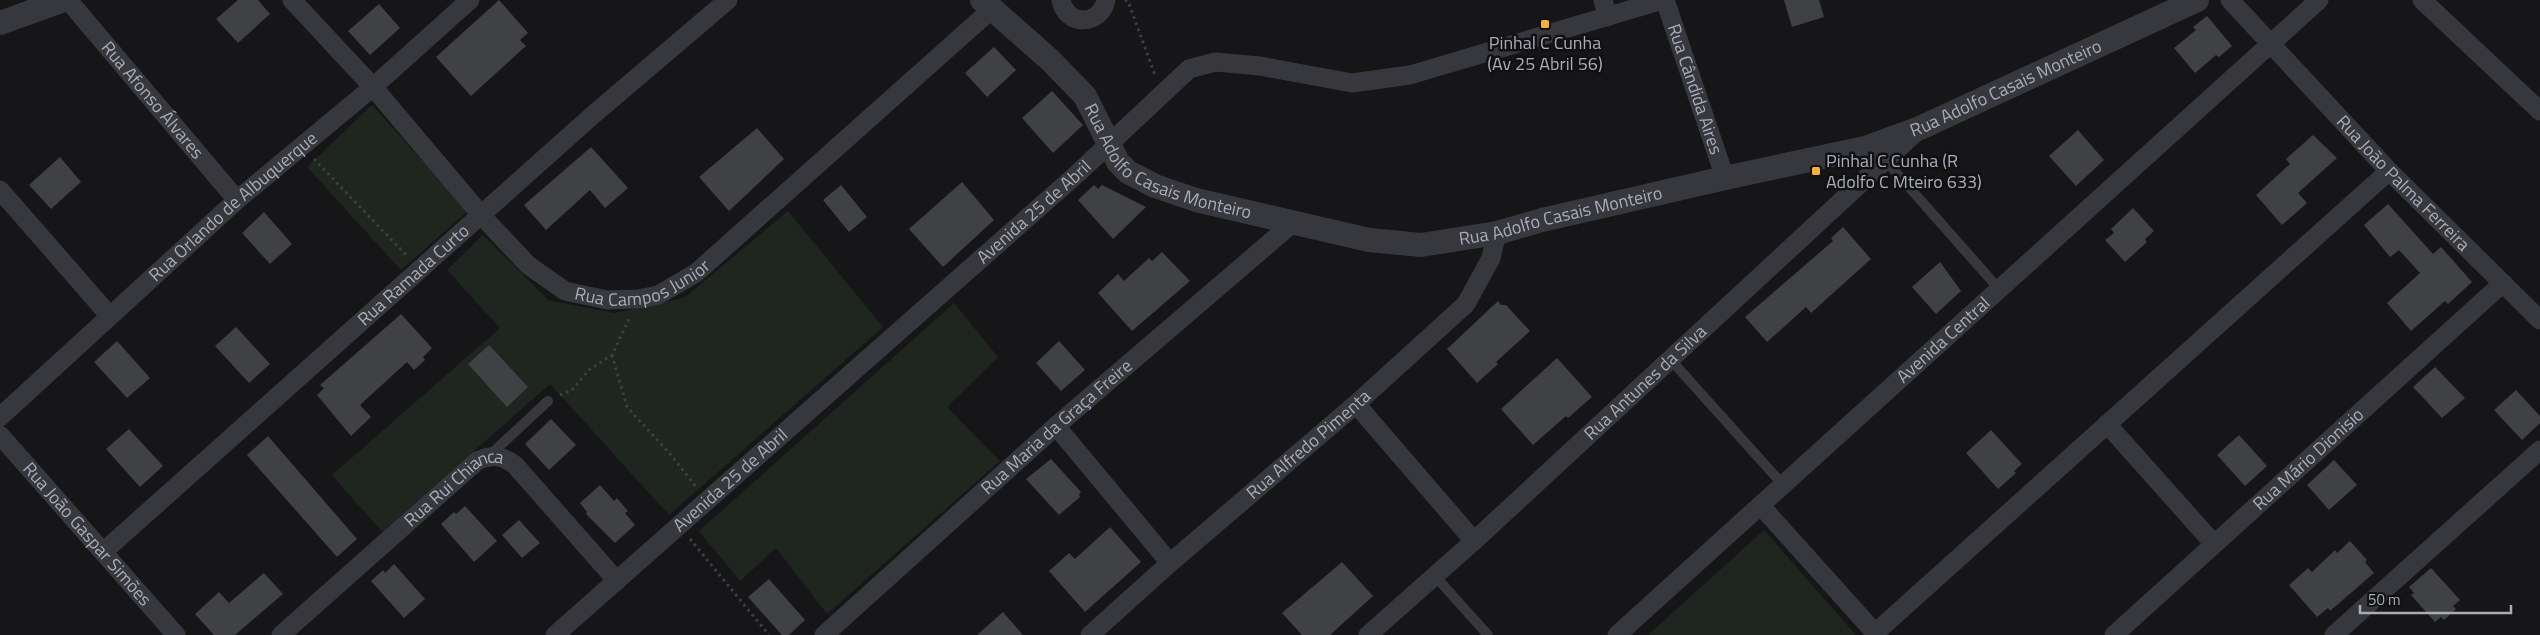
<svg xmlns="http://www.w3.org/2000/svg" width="2540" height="635" font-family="'Titillium Web',sans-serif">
  <rect width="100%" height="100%" fill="#161618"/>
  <g fill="#1e261f">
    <path d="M372,105L468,211L401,270L307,167Z"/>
    <path d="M788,211L883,327L669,515L550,384L382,532L332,475L500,328L447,270L483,235L548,300L614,313L684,298Z"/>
    <path d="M954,303L998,357L947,407L1000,461L827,614L776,548L740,581L699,531Z"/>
    <path d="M1764,530L1856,635H1648Z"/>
  </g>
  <g fill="#404145">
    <path d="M238,0H258L270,14L238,43L216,19Z"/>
    <path d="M499,0L528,33L520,40L526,46L471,96L436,57Z"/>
    <path d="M1784,0H1819L1824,17L1792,27Z"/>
    <path d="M379,4L400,28L370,55L348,31Z"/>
    <path d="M2207,16L2232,46L2219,57L2216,55L2195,73L2174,48L2196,30L2193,27Z"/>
    <path d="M994,47L1016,70L987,97L965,73Z"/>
    <path d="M1052,91L1083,125L1053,153L1022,118Z"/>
    <path d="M757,128L784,159L729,211L699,177Z"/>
    <path d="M2078,130L2104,160L2076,186L2049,156Z"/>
    <path d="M2313,135L2337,158L2298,193L2307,203L2282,225L2256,195L2290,164L2286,159Z"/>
    <path d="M591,147L628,188L605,208L590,190L546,230L524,205Z"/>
    <path d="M60,157L81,182L51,209L29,185Z"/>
    <path d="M962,182L994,220L943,267L909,229Z"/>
    <path d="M841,185L867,217L849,232L823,200Z"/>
    <path d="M1094,185L1098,189L1102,185L1146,207L1113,239L1078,200Z"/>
    <path d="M2388,204L2433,254L2441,247L2472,282L2448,304L2445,301L2411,331L2387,303L2420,273L2399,250L2390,257L2364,225Z"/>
    <path d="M2133,208L2154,231L2145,239L2147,242L2125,262L2105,240L2114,233L2111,229Z"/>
    <path d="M264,212L292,244L270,264L242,233Z"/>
    <path d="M1843,227L1871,259L1811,313L1806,307L1767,342L1745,317L1833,241L1831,238Z"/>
    <path d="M1162,252L1190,281L1132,331L1098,293L1118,274L1124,281L1149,258L1152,261Z"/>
    <path d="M1940,262L1961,291L1936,314L1912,287Z"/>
    <path d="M1498,301L1501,305H1506L1530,331L1496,362L1498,364L1477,383L1447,349Z"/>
    <path d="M401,314L432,348L423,357L425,360L414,370L407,362L360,405L371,417L351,436L317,395L324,388L320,385Z"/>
    <path d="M236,327L270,364L249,383L215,346Z"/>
    <path d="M117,341L150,378L127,398L94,362Z"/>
    <path d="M1059,341L1085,370L1061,391L1036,363Z"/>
    <path d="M489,345L528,387L507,407L468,364Z"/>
    <path d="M1557,358L1592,397L1568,418L1566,416L1533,445L1501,409Z"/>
    <path d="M2435,367L2465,398L2442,418L2413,387Z"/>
    <path d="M2516,390L2540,416V423L2522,440L2494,410Z"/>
    <path d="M551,419L576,445L549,470L525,444Z"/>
    <path d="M129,429L163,466L140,487L106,449Z"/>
    <path d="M1991,430L2022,464L2014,471L2016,473L1998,489L1966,453Z"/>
    <path d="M2239,435L2267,466L2245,486L2217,455Z"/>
    <path d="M268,436L357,539L337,557L247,455Z"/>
    <path d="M1051,459L1081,492L1079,494L1080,497L1059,515L1026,479Z"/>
    <path d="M2334,460L2357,485L2329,510L2307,485Z"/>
    <path d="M600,485L614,501L617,498L628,511L625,513L635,525L615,543L586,514L587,512L580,503Z"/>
    <path d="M465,506L497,541L474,562L441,524L454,512L456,514Z"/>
    <path d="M519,520L540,543L522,558L502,535Z"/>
    <path d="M1110,527L1141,562L1085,612L1049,571L1069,553L1075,559Z"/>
    <path d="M2350,541L2367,560L2365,562L2374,573L2330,611L2328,608L2317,617L2289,585L2308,568L2312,572L2335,550L2337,553Z"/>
    <path d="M1342,562L1373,596L1330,635H1302L1282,613Z"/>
    <path d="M394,564L425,599L404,618L371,581L383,570L385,573Z"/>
    <path d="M2431,568L2460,600L2453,606L2456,609L2444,620L2441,617L2435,622L2411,595L2414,593L2409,587Z"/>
    <path d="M264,573L283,594L235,635H214L195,614L219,592L229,603Z"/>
    <path d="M769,579L805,620L789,635H782L748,597Z"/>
    <path d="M1003,612L1023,635H977Z"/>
  </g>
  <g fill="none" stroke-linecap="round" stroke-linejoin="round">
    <g stroke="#3d3f44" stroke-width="3" stroke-dasharray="2.5 4" stroke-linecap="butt">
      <path d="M1125,0L1128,1L1155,75"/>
      <path d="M314,159L407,256"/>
      <path d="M612,355L627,407L671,455L696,487"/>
      <path d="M560,395L572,390L589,370L612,355L629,319"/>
      <path d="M690,539L769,635"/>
    </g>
    <g stroke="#37383d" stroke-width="10">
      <path d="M1885,160L1999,289"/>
      <path d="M1670,359L1784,486"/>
      <path d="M490,455L548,401"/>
      <path d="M1435,576L1488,635"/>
    </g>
    <g stroke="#37383d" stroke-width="19">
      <path id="s1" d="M68,0L237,200"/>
      <path id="s2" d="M292,0L373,87L482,216L528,265L565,291L607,300L638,299L658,295L696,273L992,9"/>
      <path d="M1061,0C1066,27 1101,26 1106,0"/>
      <path d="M1603,0L1608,17"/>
      <path id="s3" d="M1665,0L1725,178"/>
      <path id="s4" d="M2230,0L2389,171L2540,320"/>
      <path d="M2422,0L2540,111"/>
      <path d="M0,190L109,315"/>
      <path d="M1356,404L1474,541"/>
      <path id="s5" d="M0,417L237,200L373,87L470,0"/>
      <path d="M2107,424L2214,544"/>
      <path d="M1056,426L1170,563"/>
      <path id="s6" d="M0,435L176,635"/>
      <path d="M1761,506L1877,635"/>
      <path id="s7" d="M103,552L594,114L728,0"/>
      <path d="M1875,633L2389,171"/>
      <path id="s8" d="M281,635L477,461C493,454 501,455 515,465L617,581"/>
      <path id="s9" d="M555,635L1077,174L1189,69L1215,62L1260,66L1352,83L1410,75L1663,0"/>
      <path id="s10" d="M824,635L1056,426L1294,222"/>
      <path id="s11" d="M1090,635L1170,563L1356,404L1466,304L1491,258L1497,233"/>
      <path id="s12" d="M1368,635L1474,541L1916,132"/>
      <path id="s13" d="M1617,635L2319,0"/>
      <path id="s14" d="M2114,635L2503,283"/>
      <path d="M2334,635L2540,450"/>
    </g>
    <g stroke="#37383d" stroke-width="24">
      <path id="s15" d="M982,0L1050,60L1085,96L1118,162L1128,172L1155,186L1196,200L1369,240L1421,245L1497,233L1542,220L1725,178L1865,148L1920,128L2197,0"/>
      <path d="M0,23L64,0"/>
    </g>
  </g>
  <g fill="#f2b134" stroke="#111113" stroke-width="2">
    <rect x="1540" y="19" width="10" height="10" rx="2.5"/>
    <rect x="1811" y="166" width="10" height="10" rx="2.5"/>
  </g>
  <g text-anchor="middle" stroke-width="5" stroke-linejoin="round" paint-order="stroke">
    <g font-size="18" fill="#a8adb8" stroke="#111113">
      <text x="1545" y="49">Pinhal C Cunha<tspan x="1545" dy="21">(Av 25 Abril 56)</tspan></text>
      <text x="1826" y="167" text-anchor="start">Pinhal C Cunha (R<tspan x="1826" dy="21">Adolfo C Mteiro 633)</tspan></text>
    </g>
    <g font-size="18" fill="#a8adb8" stroke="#111113">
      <text dy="6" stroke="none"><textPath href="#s15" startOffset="1140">Rua Adolfo Casais Monteiro</textPath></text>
      <text dy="6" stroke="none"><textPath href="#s3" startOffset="94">Rua Cândida Aires</textPath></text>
      <text dy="6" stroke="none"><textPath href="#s1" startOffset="131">Rua Afonso Álvares</textPath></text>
      <text dy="6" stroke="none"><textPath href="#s15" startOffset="255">Rua Adolfo Casais Monteiro</textPath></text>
      <text dy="6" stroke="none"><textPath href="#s4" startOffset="252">Rua João Palma Ferreira</textPath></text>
      <text dy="6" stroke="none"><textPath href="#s5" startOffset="314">Rua Orlando de Albuquerque</textPath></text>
      <text dy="6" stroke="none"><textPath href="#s9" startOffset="639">Avenida 25 de Abril</textPath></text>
      <text dy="6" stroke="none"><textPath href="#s15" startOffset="675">Rua Adolfo Casais Monteiro</textPath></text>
      <text dy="6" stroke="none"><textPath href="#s2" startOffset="482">Rua Campos Junior</textPath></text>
      <text dy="6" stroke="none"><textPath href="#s7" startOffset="416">Rua Ramada Curto</textPath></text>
      <text dy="6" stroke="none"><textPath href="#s13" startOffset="440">Avenida Central</textPath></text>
      <text dy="6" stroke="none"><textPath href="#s12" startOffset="375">Rua Antunes da Silva</textPath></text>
      <text dy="6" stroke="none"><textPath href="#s10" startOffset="312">Rua Maria da Graça Freire</textPath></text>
      <text dy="6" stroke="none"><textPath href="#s11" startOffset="290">Rua Alfredo Pimenta</textPath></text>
      <text dy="6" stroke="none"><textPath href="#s14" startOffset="262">Rua Mário Dionisio</textPath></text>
      <text dy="6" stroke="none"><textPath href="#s9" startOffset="234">Avenida 25 de Abril</textPath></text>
      <text dy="6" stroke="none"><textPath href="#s8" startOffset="229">Rua Rui Chianca</textPath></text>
      <text dy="6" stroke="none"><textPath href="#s6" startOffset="132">Rua João Gaspar Simões</textPath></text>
    </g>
  </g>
  <path d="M2360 605v8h151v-8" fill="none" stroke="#a8adb8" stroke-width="2.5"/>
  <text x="2368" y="605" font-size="15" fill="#a8adb8" stroke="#111113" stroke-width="4" paint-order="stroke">50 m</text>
</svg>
